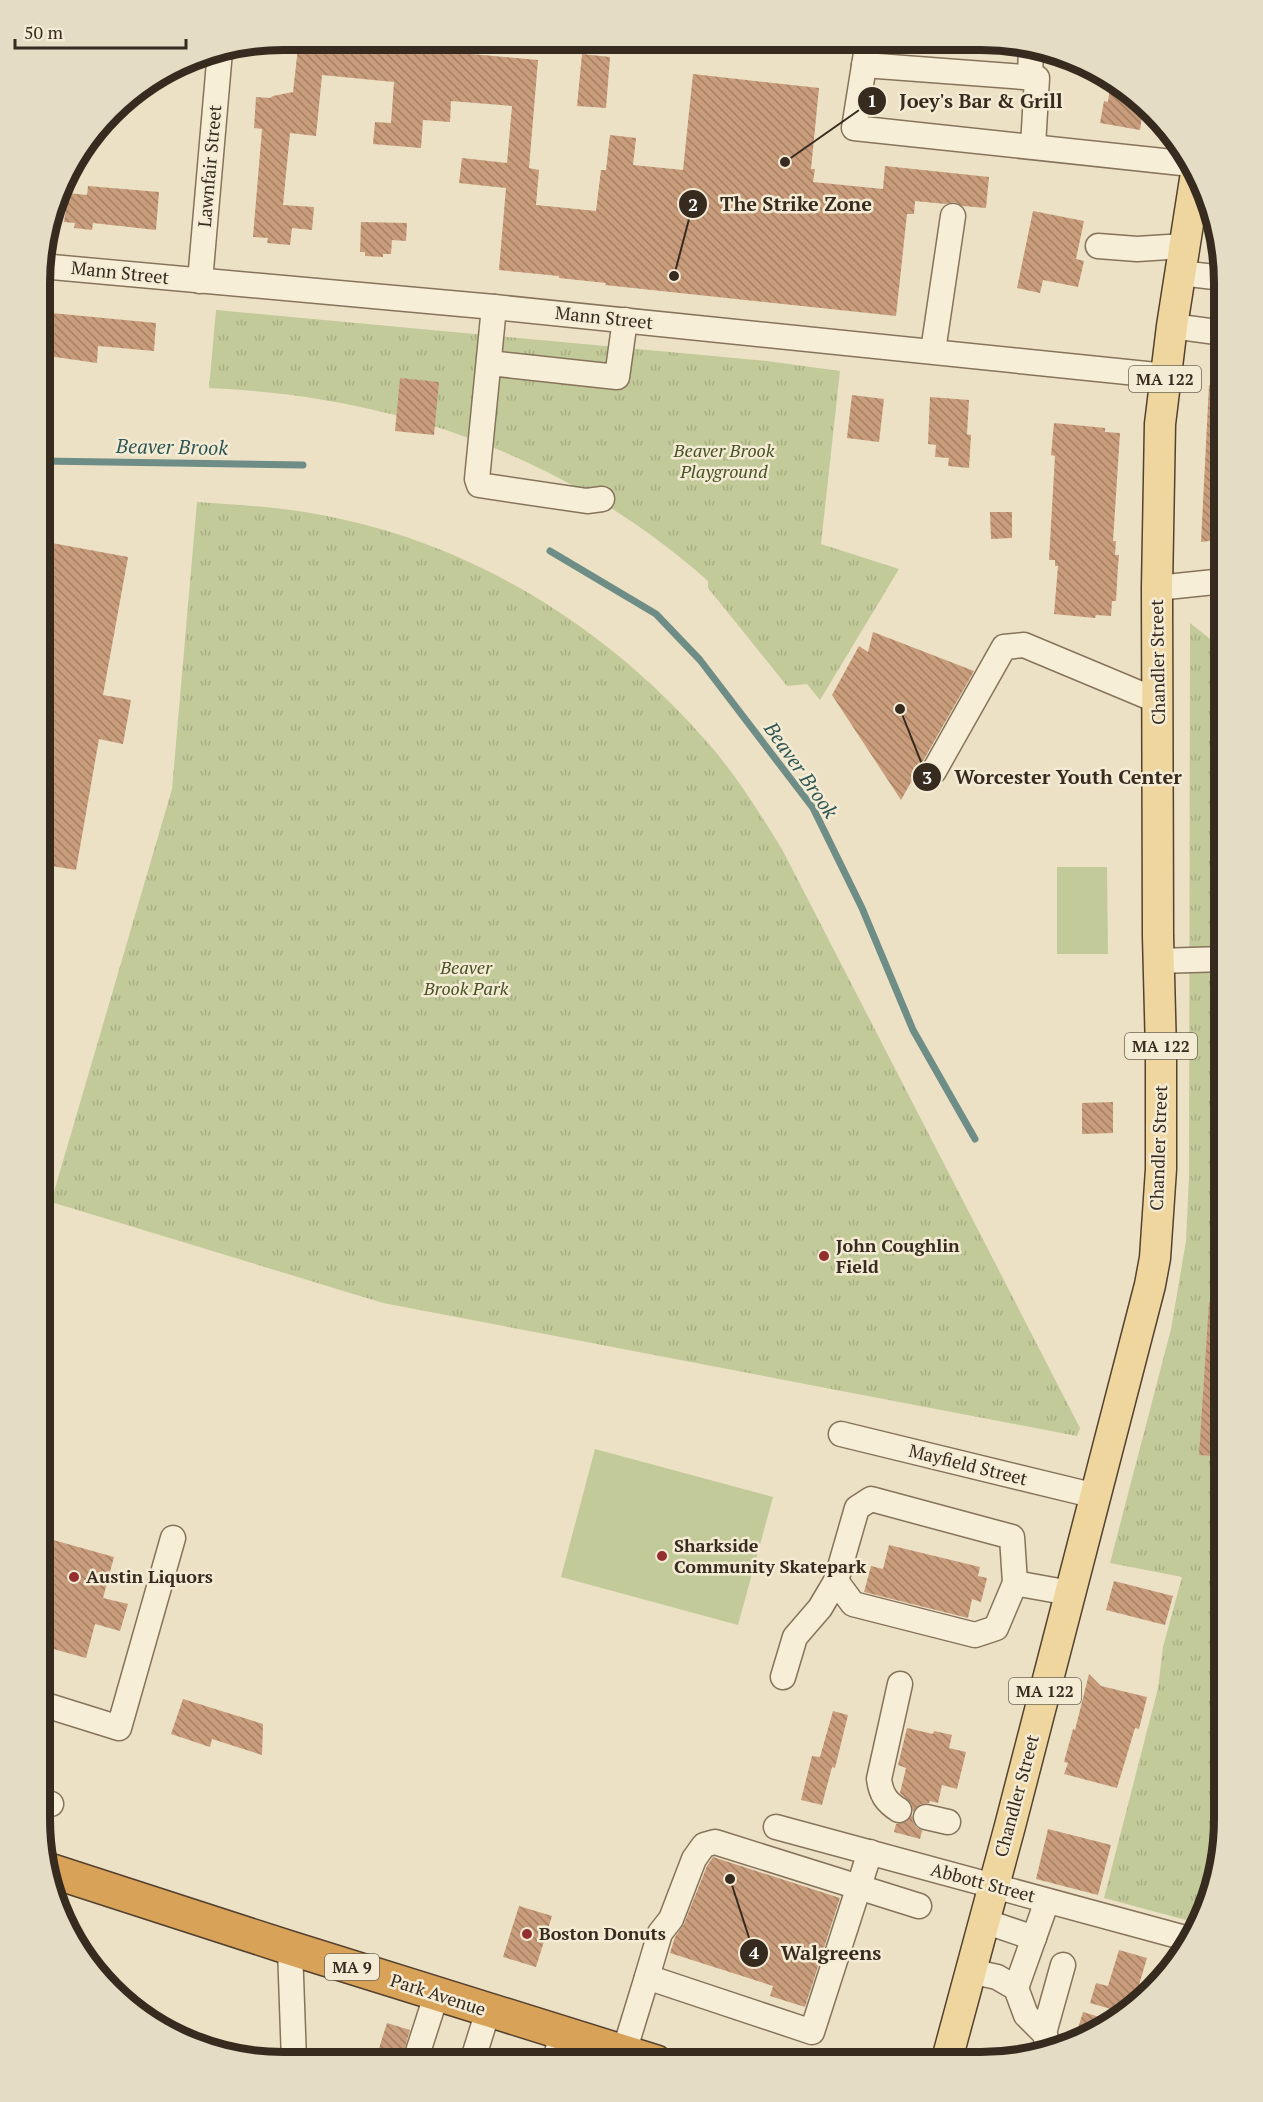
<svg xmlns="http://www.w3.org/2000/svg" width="1263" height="2102" font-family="'PT Serif',serif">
  <defs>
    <pattern id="park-tufts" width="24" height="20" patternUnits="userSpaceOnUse" patternTransform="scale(1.5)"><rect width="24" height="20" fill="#c3ca99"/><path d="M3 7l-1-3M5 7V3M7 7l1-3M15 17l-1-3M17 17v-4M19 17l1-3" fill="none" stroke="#a8ae83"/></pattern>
    <pattern id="building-back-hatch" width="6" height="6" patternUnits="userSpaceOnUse" patternTransform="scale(1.5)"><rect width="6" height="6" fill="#c99d7c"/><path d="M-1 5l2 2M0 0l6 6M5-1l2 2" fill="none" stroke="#a48065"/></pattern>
  </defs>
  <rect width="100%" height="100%" fill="#ece1c4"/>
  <g fill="#c3ca99">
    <path d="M1057,867H1107L1108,954H1057Z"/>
    <path d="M595,1449L773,1497L738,1625L561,1577Z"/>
  </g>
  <g fill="url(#park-tufts)">
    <path d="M216,310L767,361L840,371L821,544L899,569L820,700L807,684L787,686L708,588V581C567,456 396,396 209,388Z"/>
    <path d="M197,502C245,505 294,508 341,519C484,550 613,633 708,743C737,776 760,814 783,851L1080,1428L1077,1436L383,1303L51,1202L172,789Z"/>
    <path d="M1190,623L1224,650L1223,1827L1197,1923L1104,1898L1158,1688L1163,1647L1182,1577L1110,1563L1171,1329L1186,1241L1189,1177Z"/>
  </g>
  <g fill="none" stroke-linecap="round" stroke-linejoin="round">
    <g stroke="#6d8d86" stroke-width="7">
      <path d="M41,461L303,465"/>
      <path d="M550,551L656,614L700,660L813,808L862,908L913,1030L975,1139"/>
    </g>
  </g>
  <g fill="url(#building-back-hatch)">
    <path d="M299,39H377L429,43V47L461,50V53L538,60L529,168L539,170L536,205L596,211L601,170H606L610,135L636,138L633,165L683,170L693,74L819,88L811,169H815L813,182L883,189L885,166L989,177L986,208L963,206L954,202L946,204L915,201L914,214H907L896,316L605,285L606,283L559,278V276L499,270L506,188L459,183L462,158L507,163L512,106L451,101L450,122L423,120L421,148L373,144L375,122L391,123L394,82L322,75L316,136L290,133L283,205L314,207L312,230L292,228L290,245L267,243L268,238L253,237L262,129L254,128L256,97L270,98L273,96L293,92Z"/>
    <path d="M582,54L610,57L606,108L577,106Z"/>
    <path d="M1111,79L1129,89L1144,104L1140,130L1100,123L1104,101L1108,102Z"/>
    <path d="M88,186L159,192L156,230L93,223L92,230L74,228L75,223L64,222L68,193L87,195Z"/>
    <path d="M1033,211L1084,221L1076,259L1084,261L1078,287L1043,280L1040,293L1017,288Z"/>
    <path d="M361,222L407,223L406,241L392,240L391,254H383V257L365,256V252H360Z"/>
    <path d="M41,312L156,323L154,351L98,346L97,363L41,355Z"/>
    <path d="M400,378L439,382L434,435L395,431Z"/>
    <path d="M1209,385L1224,386V539L1201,542Z"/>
    <path d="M852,395L884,399L879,442L847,438Z"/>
    <path d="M930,397L969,400L967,434L971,435L969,468L948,466L949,458L935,457L936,445L928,444Z"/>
    <path d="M1054,423L1105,428V432L1120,433L1113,541H1116L1115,555H1119L1118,566L1116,601H1112L1111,616L1096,615L1095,618L1054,614L1058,566H1055V560H1049L1055,456L1051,455Z"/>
    <path d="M990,512H1012V538L991,539Z"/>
    <path d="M41,541L128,557L103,695L131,700L123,744L99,739L76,870L40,864Z"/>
    <path d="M873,632L974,671L901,800L832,695L859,646L868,652Z"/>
    <path d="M1113,1102V1133L1082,1134V1103Z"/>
    <path d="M1209,1302H1224V1457L1199,1455Z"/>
    <path d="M39,1536L114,1557L103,1598L128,1604L120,1631L95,1624L86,1658L39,1645Z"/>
    <path d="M889,1545L980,1567L978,1576L987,1578L981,1602L972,1599L968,1618L864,1592L871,1566L883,1569Z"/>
    <path d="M1114,1581L1173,1596L1165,1625L1106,1610Z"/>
    <path d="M1089,1674L1101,1686L1147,1697L1139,1729L1135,1728L1117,1788L1064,1774L1068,1763L1064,1762L1073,1729L1075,1730Z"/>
    <path d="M183,1699L263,1724L262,1755L212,1739L210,1747L171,1734Z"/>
    <path d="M833,1711L848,1715L835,1768L832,1767L822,1805L801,1800L812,1756L820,1757Z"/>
    <path d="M907,1728L933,1734L934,1731L952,1735L949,1748L966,1752L957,1789L942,1785L938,1803L930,1801L929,1803L921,1804L913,1812L911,1803L900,1793L906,1768L898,1765Z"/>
    <path d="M912,1815L913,1822L916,1827L922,1831L920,1839L894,1832L896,1824L906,1822Z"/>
    <path d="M1048,1829L1111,1845L1098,1895L1036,1879Z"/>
    <path d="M713,1857L840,1898L805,2007L770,1996L773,1986L670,1953L675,1937L684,1924L707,1866Z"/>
    <path d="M519,1906L552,1916L536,1967L503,1957Z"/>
    <path d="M1119,1950L1147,1958L1133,2005L1122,2001L1118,2011L1090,2003L1096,1983L1108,1986Z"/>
    <path d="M1083,2012L1103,2018L1099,2030L1073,2045Z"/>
    <path d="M387,2023L410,2030L401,2061H375Z"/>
  </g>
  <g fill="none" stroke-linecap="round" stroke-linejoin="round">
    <g stroke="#86735b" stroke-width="27">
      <g id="minor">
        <path d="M868,41L854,128L1191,164"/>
        <path d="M864,65L1037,78L1033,146"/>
        <path d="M1030,78L1031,46"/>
        <path d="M1098,246L1137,249L1184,246"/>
        <path d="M41,266L494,307L1166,376"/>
        <path d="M1180,273L1223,278"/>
        <path d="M200,281L220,51"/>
        <path d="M494,307L477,479L479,485L587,501L602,499"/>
        <path d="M1172,326L1224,333"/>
        <path d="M933,351L953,216"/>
        <path d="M489,363L617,377L625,320"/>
        <path d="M1157,588L1224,581"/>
        <path d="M934,771L1004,647L1024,645L1158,701"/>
        <path d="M1158,961L1224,959"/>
        <path d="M841,1434L1096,1496"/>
        <path d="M871,1499L1012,1537L1015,1583L996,1628L975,1635L853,1604L836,1581L857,1508Z"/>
        <path d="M1015,1583L1070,1593"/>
        <path d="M783,1677L795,1637L820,1608L836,1581"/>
        <path d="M39,1703L119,1728L173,1538"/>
        <path d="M39,1800L51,1804"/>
        <path d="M899,1810C886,1802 881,1794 879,1779L900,1684"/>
        <path d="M926,1817L948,1822"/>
        <path d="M776,1827L1189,1939"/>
        <path d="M984,1921L1034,1938"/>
        <path d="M290,1948L294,2061"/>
        <path d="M970,1971L997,1977L1016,1988L1026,2015L1044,2033L1050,2049"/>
        <path d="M647,1977L660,1933L671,1919L694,1859L704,1845L715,1842L919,1906"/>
        <path d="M1016,1988L1047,1901"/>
        <path d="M1044,2033L1063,1965"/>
        <path d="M624,2052L647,1977L812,2032L870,1852"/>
        <path d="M415,2061L437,1993"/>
        <path d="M472,2062L488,2011"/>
        <path d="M554,2062L563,2033"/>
      </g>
    </g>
    <g stroke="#54412f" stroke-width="33">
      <path id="major" d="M946,2063L1010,1826L1150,1285L1155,1258L1161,1169V1052L1158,936L1157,588L1160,424L1172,326L1196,173"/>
    </g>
    <g stroke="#54412f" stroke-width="36">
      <path id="highway" d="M49,1870L290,1948L656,2062"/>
    </g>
    <use href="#minor" stroke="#f7eed7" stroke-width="24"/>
    <use href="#major" stroke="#eed69e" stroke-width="30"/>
    <use href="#highway" stroke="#d8a259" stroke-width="33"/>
  </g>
  <g fill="#932f2e" stroke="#f4ebd4" stroke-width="2">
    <circle cx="824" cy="1256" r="6"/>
    <circle cx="662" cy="1556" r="6"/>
    <circle cx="74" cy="1577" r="6"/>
    <circle cx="527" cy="1934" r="6"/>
  </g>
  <g text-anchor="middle" stroke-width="5" stroke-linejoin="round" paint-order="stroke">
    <g fill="#f4ebd4" stroke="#706555" stroke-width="1.5">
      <rect x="1129" y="366" width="72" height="26" rx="4.5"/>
      <rect x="1125" y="1033" width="72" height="26" rx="4.5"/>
      <rect x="1009" y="1678" width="72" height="26" rx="4.5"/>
      <rect x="325" y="1954" width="54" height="26" rx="4.5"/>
    </g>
    <g font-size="16" font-weight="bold" fill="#372b1f">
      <text x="1165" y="385">MA 122</text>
      <text x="1161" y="1052">MA 122</text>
      <text x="1045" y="1697">MA 122</text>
      <text x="352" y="1973">MA 9</text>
    </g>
    <g font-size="18" fill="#372b1f" stroke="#f4ebd4">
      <text transform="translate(210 166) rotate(-85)" y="6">Lawnfair Street</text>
      <text transform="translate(120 273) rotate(6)" y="6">Mann Street</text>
      <text transform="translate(604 318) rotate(6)" y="6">Mann Street</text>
      <text transform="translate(1158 662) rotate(-91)" y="6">Chandler Street</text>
      <text transform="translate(1159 1148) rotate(-88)" y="6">Chandler Street</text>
      <text transform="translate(968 1465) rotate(14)" y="6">Mayfield Street</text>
      <text transform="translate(1017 1796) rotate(-75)" y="6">Chandler Street</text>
      <text transform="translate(983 1883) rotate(15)" y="6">Abbott Street</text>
      <text transform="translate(438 1995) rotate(18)" y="6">Park Avenue</text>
    </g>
    <g font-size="18" font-style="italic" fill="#475226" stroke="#f4ebd4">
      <text x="724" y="457">Beaver Brook<tspan x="724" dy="21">Playground</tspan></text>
      <text x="466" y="974">Beaver<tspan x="466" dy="21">Brook Park</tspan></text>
    </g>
    <g font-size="18" font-weight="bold" fill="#372b1f" stroke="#f4ebd4" text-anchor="start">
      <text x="836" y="1252">John Coughlin<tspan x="836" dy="21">Field</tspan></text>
      <text x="674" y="1552">Sharkside<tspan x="674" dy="21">Community Skatepark</tspan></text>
      <text x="86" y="1583">Austin Liquors</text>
      <text x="539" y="1940">Boston Donuts</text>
    </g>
    <g font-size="20" font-style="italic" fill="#2f5654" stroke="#f4ebd4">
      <text transform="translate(172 447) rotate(1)" y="7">Beaver Brook</text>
      <text transform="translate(801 770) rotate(55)" y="7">Beaver Brook</text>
    </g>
  </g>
  <path d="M0 0H1263V2102H0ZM283 50H981A233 233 0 0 1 1214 283V1819A233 233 0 0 1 981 2052H283A233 233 0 0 1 50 1819V283A233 233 0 0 1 283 50Z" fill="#e5dcc6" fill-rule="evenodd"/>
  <path fill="none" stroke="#372b1f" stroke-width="8" d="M283 50H981A233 233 0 0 1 1214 283V1819A233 233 0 0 1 981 2052H283A233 233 0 0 1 50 1819V283A233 233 0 0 1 283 50Z"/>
  <path fill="none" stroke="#372b1f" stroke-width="2" d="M785 162L872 101M674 276L693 204M900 709L927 777M730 1879L754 1953"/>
  <g fill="#372b1f" stroke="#f4ebd4" stroke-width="2">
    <circle cx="785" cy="162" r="6"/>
    <circle cx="674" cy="276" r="6"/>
    <circle cx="900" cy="709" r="6"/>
    <circle cx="730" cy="1879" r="6"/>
    <circle cx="872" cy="101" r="15"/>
    <circle cx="693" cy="204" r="15"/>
    <circle cx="927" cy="777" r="15"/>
    <circle cx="754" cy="1953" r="15"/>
  </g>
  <g font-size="18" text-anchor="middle" font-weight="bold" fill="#fff">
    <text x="872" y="107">1</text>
    <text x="693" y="211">2</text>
    <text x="927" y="784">3</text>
    <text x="754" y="1959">4</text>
  </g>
  <g font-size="20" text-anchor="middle" font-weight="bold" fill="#372b1f" stroke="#f4ebd4" stroke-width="5" stroke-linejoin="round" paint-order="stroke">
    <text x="981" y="108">Joey's Bar &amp; Grill</text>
    <text x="796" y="211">The Strike Zone</text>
    <text x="1068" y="784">Worcester Youth Center</text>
    <text x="831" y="1960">Walgreens</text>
  </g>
  <path d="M15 39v9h171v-9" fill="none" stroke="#372b1f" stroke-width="3"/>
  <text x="24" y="39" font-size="18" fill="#372b1f" stroke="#f4ebd4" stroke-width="4.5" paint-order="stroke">50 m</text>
</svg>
